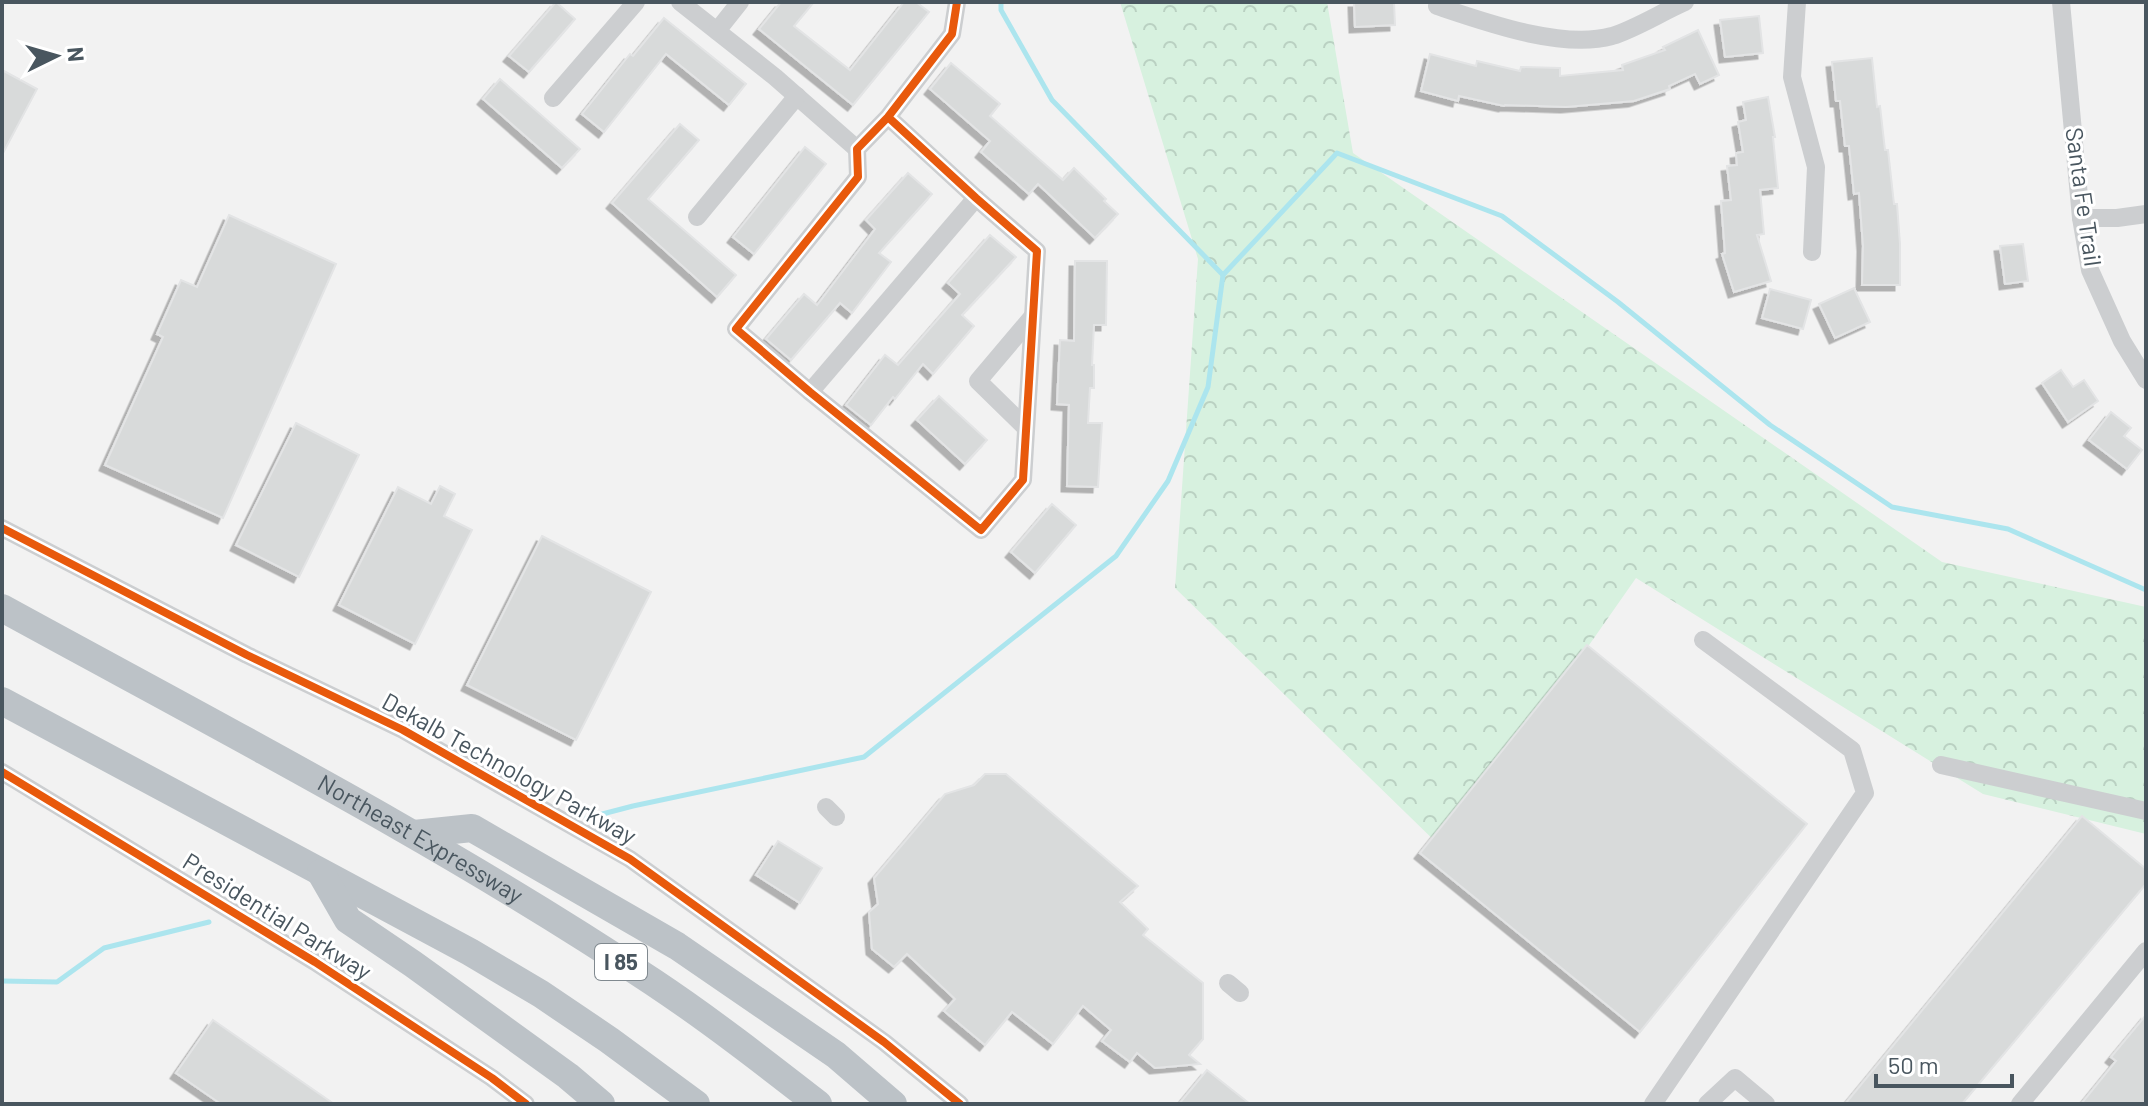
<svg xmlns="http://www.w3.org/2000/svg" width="2148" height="1106" font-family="Barlow,sans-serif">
  <defs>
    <pattern id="forest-crowns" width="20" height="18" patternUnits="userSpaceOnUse" patternTransform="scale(2)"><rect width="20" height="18" fill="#d7f1df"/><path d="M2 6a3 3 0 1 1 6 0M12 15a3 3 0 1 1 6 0" fill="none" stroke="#bad1c2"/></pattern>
    <filter id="shadow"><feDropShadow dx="-5.5" dy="5.5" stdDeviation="0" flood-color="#0004"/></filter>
  </defs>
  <rect width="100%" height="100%" fill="#f2f2f2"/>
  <path fill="url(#forest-crowns)" d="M1120,2H1327L1353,153L1942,562L2146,607V834L1983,794L1636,578L1445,851L1175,588L1198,259Z"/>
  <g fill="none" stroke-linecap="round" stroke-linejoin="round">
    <g stroke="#ace5ee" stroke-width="5">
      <path d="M1001,2V10L1052,100L1223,275"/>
      <path d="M587,818L633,806L864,757L1116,556L1168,481L1208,387L1223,275L1337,153L1502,216L1618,302L1770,425L1892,507L2008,529L2146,590"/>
      <path d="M2,981L57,982L104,948L209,922"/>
    </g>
  </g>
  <g fill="#d8dada" stroke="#e3e4e5" stroke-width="2" filter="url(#shadow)">
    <path d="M556,2L575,19L529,72L509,56Z"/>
    <path d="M781,2H814L794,26L850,70L904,2H916L929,12L853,105L759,29Z"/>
    <path d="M1354,2H1394L1395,25L1355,27Z"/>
    <path d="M1759,16L1763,53L1725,57L1720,20Z"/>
    <path d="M664,18L746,84L729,105L666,54L604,132L582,114L630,54L633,56Z"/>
    <path d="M1698,30L1719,75L1700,84L1695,74L1669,86L1670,89L1634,101L1566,107L1505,105L1504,106L1459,96L1458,101L1421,91L1430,54L1476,66L1477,61L1520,71L1521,67L1560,68V76L1623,70L1622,65L1665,50L1663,47Z"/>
    <path d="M1872,58L1877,107L1880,106L1885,150H1888L1894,204H1897L1900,244V285H1862L1863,246L1859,193L1854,194L1849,146H1845L1840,101H1836L1832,62Z"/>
    <path d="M951,63L1000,104L990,116L1063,180L1074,168L1106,199L1104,201L1118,214L1095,238L1038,184L1029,194L981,152L990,141L930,89Z"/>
    <path d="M2,70L37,89L2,155Z"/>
    <path d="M500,79L580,149L562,168L483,99Z"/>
    <path d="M1768,97L1775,137H1773L1778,188L1760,190L1764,234L1757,235L1771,281L1734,292L1722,254L1725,253L1721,201L1731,200L1727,166L1737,165L1736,153L1743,152L1738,122L1746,120L1743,102Z"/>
    <path d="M680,124L699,140L648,199L736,275L717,297L612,203Z"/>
    <path d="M805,147L826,164L754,254L733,237Z"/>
    <path d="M908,173L932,194L879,253L891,262L852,313L840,303L791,360L766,339L804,294L817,305L875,229L866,220Z"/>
    <path d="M229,215L336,264L223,518L105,465L163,337L157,334L181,280L197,287Z"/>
    <path d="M990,235L1016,257L962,315L974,326L933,374L923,364L895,399L893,397L871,425L846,405L885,355L898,365L960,294L948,283Z"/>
    <path d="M2023,244L2028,281L2005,284L2000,246Z"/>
    <path d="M1075,261H1107L1106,325H1094L1092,365H1094V388H1090L1088,423H1102L1098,487L1067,486L1069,405L1057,404L1060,340L1074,341Z"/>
    <path d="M1854,288L1870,322L1835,338L1819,304Z"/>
    <path d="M1770,289L1811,300L1803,329L1762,318Z"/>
    <path d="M2061,370L2073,387L2084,380L2098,401L2068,422L2042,383Z"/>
    <path d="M939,396L987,440L965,464L917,420Z"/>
    <path d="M2111,412L2131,428L2124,436L2142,450L2127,469L2089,440Z"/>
    <path d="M296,423L359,455L299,577L236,545Z"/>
    <path d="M440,486L455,494L444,516L472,530L415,644L339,605L398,487L431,504Z"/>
    <path d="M1052,504L1076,525L1035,573L1011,552Z"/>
    <path d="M542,536L651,592L576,740L467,685Z"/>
    <path d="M1587,645L1807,824L1640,1032L1420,853Z"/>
    <path d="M985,774H1006L1138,886L1120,902L1148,929L1143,935L1203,983V1039L1189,1055L1200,1064L1155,1068L1137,1053L1130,1062L1102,1041L1111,1030L1083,1006L1053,1044L1012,1012L985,1045L944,1011L955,999L907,954L894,967L872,949L869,912L878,904L874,878L945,794L974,785Z"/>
    <path d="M2082,816L2146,869V884L1962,1104H1845Z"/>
    <path d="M778,841L822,868L800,903L756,875Z"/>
    <path d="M2146,1015V1104H2081L2116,1061L2111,1057Z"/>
    <path d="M213,1020L334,1104H221L176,1073Z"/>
    <path d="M1207,1070L1250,1104H1179Z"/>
  </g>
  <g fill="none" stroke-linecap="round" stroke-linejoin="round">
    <g stroke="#ccced0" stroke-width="18">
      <path d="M680,2L775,77L857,149"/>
      <path d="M1797,2L1792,77L1816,167L1812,252"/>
      <path d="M2061,2L2081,218L2090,270L2122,341L2146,380"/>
      <path d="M1437,6C1485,22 1562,50 1612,36C1635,29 1662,12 1685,2"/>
      <path d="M717,31L740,2"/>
      <path d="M553,98L636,2"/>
      <path d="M888,117L976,198L1037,251L1023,480L981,530L810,392L736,329L858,177L857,149L888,117L952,34L957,2"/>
      <path d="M697,217L797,96"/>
      <path d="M2081,218H2117L2146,214"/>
      <path d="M810,392L976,198"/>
      <path d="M1026,428L978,381L1033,316"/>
      <path d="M2,528L247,655L403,730L630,859L884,1042L960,1104"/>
      <path d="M1941,765L2146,811"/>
      <path d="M2,772L315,962L492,1078L526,1104"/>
      <path d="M826,807L836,817"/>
      <path d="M1228,983L1240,993"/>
      <path d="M1653,1104L1865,793L1852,750L1703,640"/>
      <path d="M1707,1104L1735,1078L1766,1104"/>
      <path d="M2020,1104L2146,951"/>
    </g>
    <g stroke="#bcc2c7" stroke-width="28">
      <path id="s1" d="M2,608C221,728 444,843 653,982C710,1020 764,1062 818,1104"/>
      <path d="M2,701L470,952L541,994L609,1040L696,1104"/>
      <path d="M414,834L472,828L677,946L836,1055L893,1104"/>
      <path d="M321,873L348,920L413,964L568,1076L601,1104"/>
    </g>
    <g stroke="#fff" stroke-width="13">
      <g id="cycleway">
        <path d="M888,117L976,198L1037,251L1023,480L981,530L810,392L736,329L858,177L857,149L888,117L952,34L957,2"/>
        <path d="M2,528L247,655L403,730L630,859L884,1042L960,1104"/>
        <path d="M2,772L315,962L492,1078L526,1104"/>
      </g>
    </g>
    <use href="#cycleway" stroke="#e8590c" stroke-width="8"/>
  </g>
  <g text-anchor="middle" stroke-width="6" stroke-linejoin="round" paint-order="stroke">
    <rect fill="#fff" stroke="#80898f" stroke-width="2" x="595" y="944" width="52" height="36" rx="6"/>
    <g font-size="22" font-weight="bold" fill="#49565f">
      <text x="621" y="970">I 85</text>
    </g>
    <g font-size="24" fill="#49565f" stroke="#fff">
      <text transform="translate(2083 197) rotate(82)" y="8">Santa Fe Trail</text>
      <text transform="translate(509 769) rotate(29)" y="8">Dekalb Technology Parkway</text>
      <text dy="8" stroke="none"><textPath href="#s1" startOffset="478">Northeast Expressway</textPath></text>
      <text transform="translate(277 917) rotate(32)" y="8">Presidential Parkway</text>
    </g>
  </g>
  <rect width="2148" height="1106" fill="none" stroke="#49565f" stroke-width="8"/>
  <g transform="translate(56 56) rotate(85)" stroke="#ffffff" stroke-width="6" paint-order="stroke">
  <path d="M0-6L14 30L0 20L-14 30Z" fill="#49565f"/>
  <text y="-12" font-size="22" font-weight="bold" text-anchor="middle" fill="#49565f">N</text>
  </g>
  <path d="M1876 1074v12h136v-12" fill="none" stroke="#49565f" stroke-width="4"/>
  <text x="1888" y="1074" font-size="24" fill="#49565f" stroke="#ffffff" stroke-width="6" paint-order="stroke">50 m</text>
</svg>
